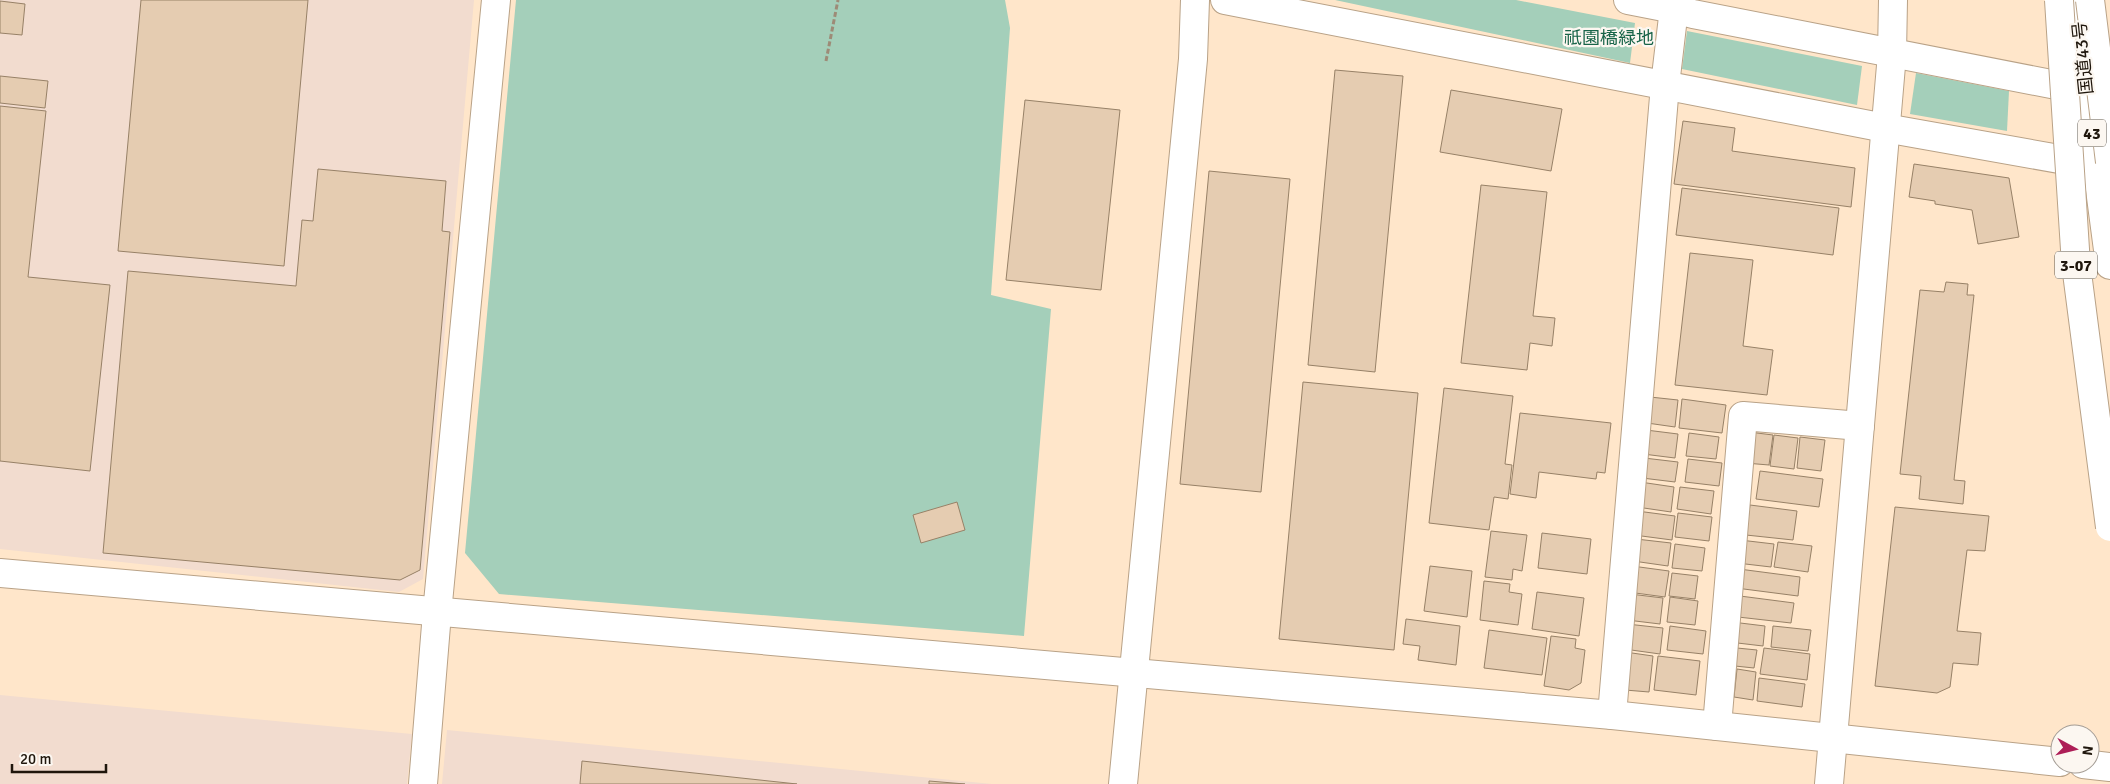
<svg xmlns="http://www.w3.org/2000/svg" width="2110" height="784" font-family="Signika,'Noto Sans JP',sans-serif">
  <rect width="100%" height="100%" fill="#ffe6ca"/>
  <g fill="#f2dccf">
    <path d="M0,0H474L423,579L399,592L0,549Z"/>
    <path d="M0,695L412,734L407,784H0Z"/>
    <path d="M447,730L992,784H442Z"/>
  </g>
  <g fill="#a4cfba">
    <path d="M516,0H1005L1010,28L991,295L1051,309L1024,636L499,594L465,553Z"/>
    <path d="M1335,0H1516L1635,23L1630,63Z"/>
    <path d="M1687,31L1862,66L1857,105L1682,69Z"/>
    <path d="M1916,73L2009,91L2007,131L1910,114Z"/>
  </g>
  <g fill="#e5ccb1" stroke="#978167">
    <path d="M141,0H308L284,266L118,251Z"/>
    <path d="M0,1L25,4L22,35L0,33Z"/>
    <path d="M1335,70L1403,76L1375,372L1308,365Z"/>
    <path d="M0,76L48,81L45,108L0,103Z"/>
    <path d="M1451,90L1562,109L1551,171L1440,152Z"/>
    <path d="M1025,100L1120,110L1101,290L1006,280Z"/>
    <path d="M0,106L46,111L28,277L110,285L90,471L0,461Z"/>
    <path d="M1683,121L1735,128L1732,151L1855,168L1851,207L1674,184Z"/>
    <path d="M1914,164L2009,178L2019,237L1978,244L1972,210L1935,204V201L1909,197Z"/>
    <path d="M318,169L446,181L442,231L450,232L420,570L400,580L103,553L128,271L296,286L302,220L313,221Z"/>
    <path d="M1209,171L1290,179L1261,492L1180,484Z"/>
    <path d="M1481,185L1547,192L1533,316L1555,318L1552,346L1530,343L1527,370L1461,363Z"/>
    <path d="M1682,188L1839,208L1833,255L1676,235Z"/>
    <path d="M1690,253L1753,260L1743,346L1773,350L1767,395L1675,385Z"/>
    <path d="M1946,282L1968,284L1967,295H1974L1954,480L1965,481L1963,504L1919,499L1921,476L1900,474L1920,290L1944,292Z"/>
    <path d="M1303,382L1418,393L1394,650L1279,639Z"/>
    <path d="M1444,388L1513,396L1505,464L1512,465L1508,499L1494,497L1489,530L1429,523Z"/>
    <path d="M1650,397L1678,400L1675,427L1647,423Z"/>
    <path d="M1682,399L1726,405L1722,433L1679,428Z"/>
    <path d="M1520,413L1611,423L1605,473L1597,472L1596,479L1539,472L1536,498L1510,494Z"/>
    <path d="M1646,430L1678,434L1675,458L1643,454Z"/>
    <path d="M1749,432L1773,435L1769,465L1745,463Z"/>
    <path d="M1689,433L1719,437L1716,459L1686,456Z"/>
    <path d="M1774,435L1798,438L1794,469L1770,466Z"/>
    <path d="M1800,437L1825,440L1821,471L1797,468Z"/>
    <path d="M1644,458L1678,462L1675,482L1642,478Z"/>
    <path d="M1688,459L1722,463L1719,486L1685,482Z"/>
    <path d="M1760,471L1823,479L1819,507L1756,499Z"/>
    <path d="M1640,482L1674,487L1671,512L1637,507Z"/>
    <path d="M1680,487L1714,491L1711,514L1677,509Z"/>
    <path d="M957,502L965,530L921,543L913,515Z"/>
    <path d="M1750,505L1797,511L1793,540L1746,535Z"/>
    <path d="M1895,507L1989,516L1985,551L1967,550L1957,631L1981,633L1978,665L1953,663L1950,687L1937,693L1875,686Z"/>
    <path d="M1637,511L1675,516L1672,540L1634,535Z"/>
    <path d="M1678,513L1712,517L1709,541L1675,537Z"/>
    <path d="M1491,531L1527,535L1522,571L1513,569L1512,580L1485,577Z"/>
    <path d="M1542,533L1591,539L1587,574L1538,568Z"/>
    <path d="M1636,539L1671,543L1668,566L1633,561Z"/>
    <path d="M1740,540L1774,544L1771,567L1737,563Z"/>
    <path d="M1778,542L1812,546L1808,572L1774,567Z"/>
    <path d="M1675,544L1705,548L1702,571L1672,568Z"/>
    <path d="M1430,566L1472,571L1467,617L1424,611Z"/>
    <path d="M1632,566L1669,571L1665,597L1628,592Z"/>
    <path d="M1739,569L1800,577L1798,596L1736,588Z"/>
    <path d="M1672,573L1698,576L1695,599L1669,596Z"/>
    <path d="M1484,581L1510,584L1509,592L1522,594L1518,625L1480,620Z"/>
    <path d="M1537,592L1584,598L1579,636L1532,629Z"/>
    <path d="M1630,594L1663,598L1660,624L1627,620Z"/>
    <path d="M1740,596L1794,603L1791,623L1738,617Z"/>
    <path d="M1670,597L1698,601L1695,625L1667,622Z"/>
    <path d="M1406,619L1460,626L1456,665L1418,660L1420,646L1403,644Z"/>
    <path d="M1732,622L1765,626L1763,646L1729,642Z"/>
    <path d="M1627,624L1663,628L1660,654L1624,649Z"/>
    <path d="M1670,626L1706,631L1703,654L1667,650Z"/>
    <path d="M1773,626L1811,630L1808,651L1771,647Z"/>
    <path d="M1489,630L1547,638L1542,675L1484,668Z"/>
    <path d="M1551,636L1576,639L1575,648L1585,650L1581,683L1569,690L1544,686Z"/>
    <path d="M1737,648L1757,650L1754,668L1735,666Z"/>
    <path d="M1764,648L1810,654L1807,680L1760,674Z"/>
    <path d="M1625,652L1653,656L1649,692L1625,690Z"/>
    <path d="M1658,656L1700,661L1696,695L1654,690Z"/>
    <path d="M1737,669L1756,672L1753,700L1734,697Z"/>
    <path d="M1759,678L1805,684L1802,707L1757,701Z"/>
    <path d="M582,761L797,784H580Z"/>
    <path d="M929,781L965,784H929Z"/>
  </g>
  <g fill="none" stroke-linecap="round" stroke-linejoin="round">
    <g stroke="#b9a287" stroke-width="30">
      <g id="street">
        <path d="M1628,0L1674,9L1693,14L2087,91"/>
        <path d="M0,573L1612,715L2060,762"/>
        <path d="M1612,715L1665,85L1675,0"/>
        <path d="M1717,726L1743,416L1860,426"/>
        <path d="M2083,764L2110,767"/>
        <path d="M1123,784L1193,59L1195,0"/>
        <path d="M1829,784L1892,54L1893,0"/>
      </g>
    </g>
    <g stroke="#b9a287" stroke-width="30">
      <g id="secondary">
        <path d="M1225,0L1885,128L2093,165"/>
        <path d="M423,784L437,613L496,0"/>
      </g>
    </g>
    <g stroke="#b9a287" stroke-width="30">
      <path id="highway" d="M2078,9L2087,91L2110,265"/>
    </g>
    <path stroke="#9d8b77" stroke-width="3" stroke-dasharray="5 2.5" stroke-linecap="butt" d="M826,61L838,0"/>
    <use href="#street" stroke="#fff" stroke-width="28"/>
    <use href="#secondary" stroke="#fff" stroke-width="28"/>
    <use href="#highway" stroke="#fff" stroke-width="28"/>
    <g stroke="#b9a287" stroke-width="30" stroke-linecap="butt">
      <g id="highway-bridge">
        <path d="M2059,0L2076,265L2110,527"/>
        <path d="M2090,0L2110,162"/>
      </g>
    </g>
    <use href="#highway-bridge" stroke="#fff" stroke-width="28"/>
  </g>
  <g text-anchor="middle" stroke-width="4.5" stroke-linejoin="round" paint-order="stroke">
    <g fill="#fcf7f1" stroke="#615a51" stroke-width="1">
      <rect x="2078" y="119.5" width="28" height="27" rx="4"/>
      <rect x="2055" y="251.5" width="42" height="27" rx="4"/>
    </g>
    <g font-size="16" font-weight="bold" fill="#1f160c">
      <text x="2092" y="139">43</text>
      <text x="2076" y="271">3-07</text>
    </g>
    <g font-size="18" fill="#186449" stroke="#fcf7f1">
      <text x="1609" y="44">祇園橋緑地</text>
    </g>
    <g font-size="18" fill="#1f160c" stroke="#fcf7f1">
      <text transform="translate(2083 58) rotate(-96)" y="6">国道43号</text>
    </g>
  </g>
  <g transform="translate(2075 749) rotate(97)"><circle r="24" fill="#fcf7f1" stroke="#a49d95"/>
  <path d="M0-4L9 19L0 12L-9 19Z" fill="#ad1e57"/>
  <text y="-8" font-size="14" font-weight="bold" text-anchor="middle" fill="#1f160c">N</text>
  </g>
  <path d="M12 764v8h94v-8" fill="none" stroke="#1f160c" stroke-width="2.5"/>
  <text x="20" y="764" font-size="15" fill="#1f160c" stroke="#fcf7f1" stroke-width="4" paint-order="stroke">20 m</text>
</svg>
